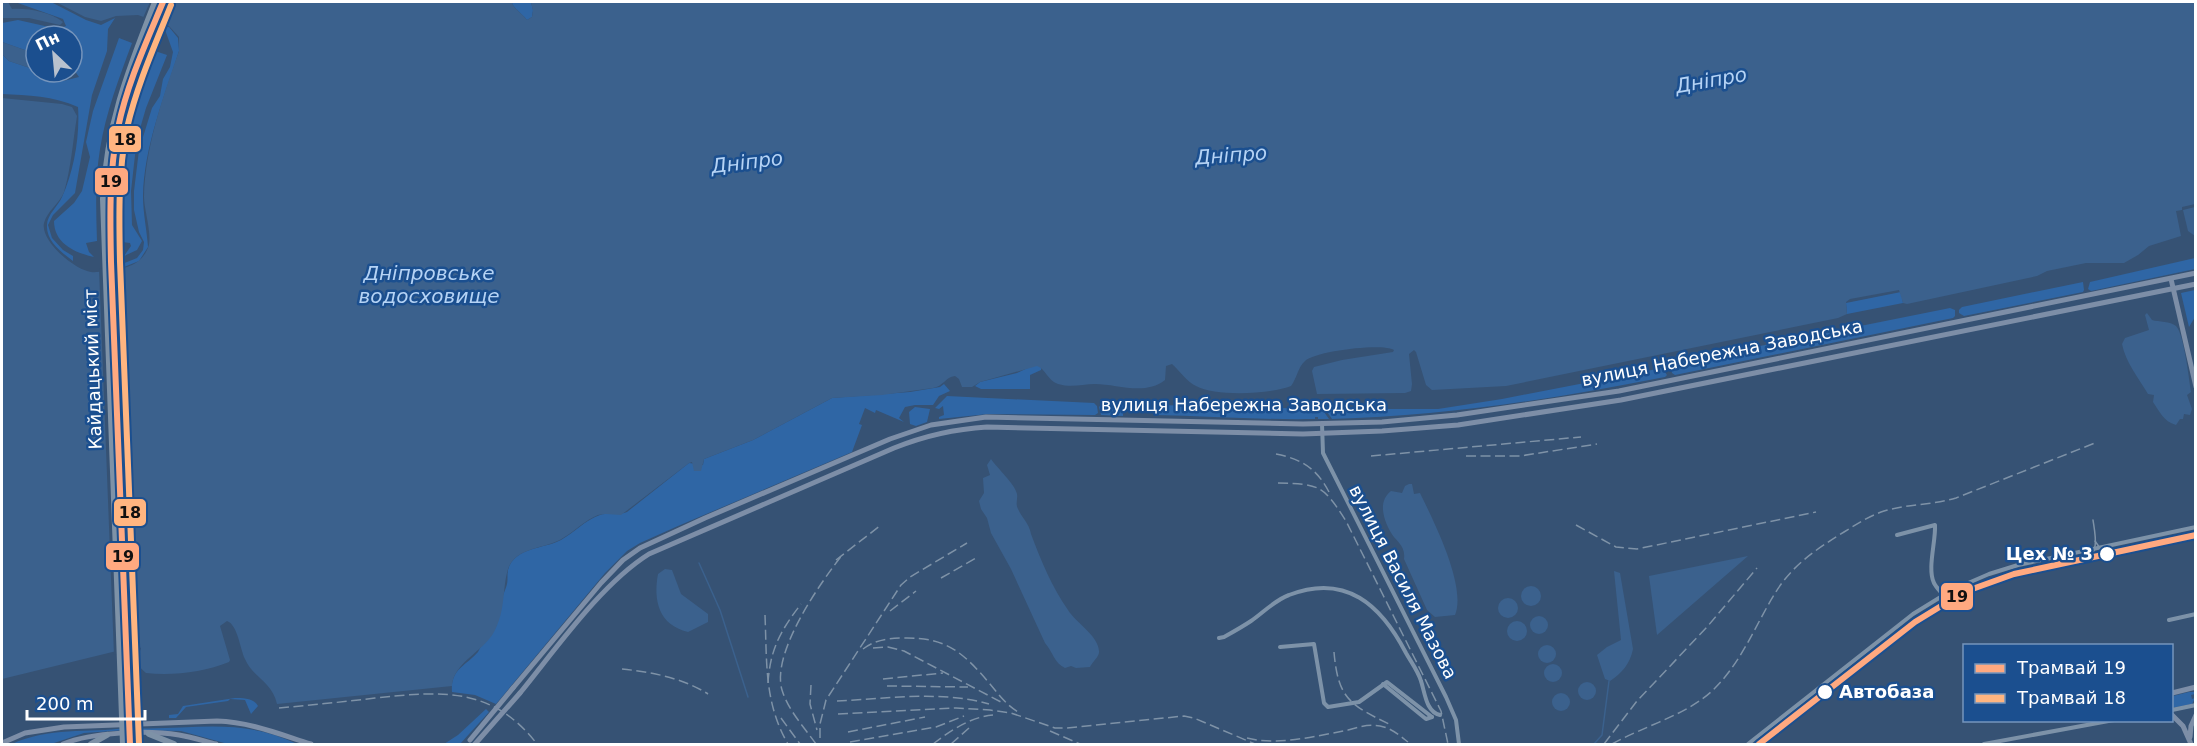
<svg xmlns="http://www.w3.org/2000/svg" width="2197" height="746" font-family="'DejaVu Sans',sans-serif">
  <rect width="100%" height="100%" fill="#365274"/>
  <g fill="#2f66a5">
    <path d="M15,2H51L86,20L101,25L115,18L108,29L107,51L92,95L75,193L53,215L48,225L52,238L63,250L73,256V261C61,252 46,241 47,225C47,215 58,206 62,197C74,171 80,136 78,107C53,96 28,95 2,94V54L9,61L36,70V72L55,76L63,81L79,77L72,67V36H36V54L2,42V23L18,20L58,29L66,26L63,19Z"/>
    <path d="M159,2H164C146,48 125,93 116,142C110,176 111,210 111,244L130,728C191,731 239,716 297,744H228L181,731L131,730V744H127L126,730L84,733L51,744H12C48,727 88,733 126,728L108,254C107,227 105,201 108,175C113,114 137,58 159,2Z"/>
    <path d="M513,2H531L533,10L532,17L527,20C522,14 516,10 512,4Z"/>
    <path d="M164,27H169L178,38L179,51C164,98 144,147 143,196C143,213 147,231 148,247L139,261L124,267L122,264L137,258L143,250L144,242L139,232L134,210V191L139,150L152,108L160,96L163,79L170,67L173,52Z"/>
    <path d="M119,38L132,43C119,78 106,112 100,149C95,179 96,210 97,241L86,243L89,252L94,257C76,253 54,244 54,221L74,203L82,191L90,157L86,142L93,111Z"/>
    <path d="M155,51L167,55L146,108L137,139L134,164L131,191L132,225L142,241L137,250L124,256L131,246L130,243L122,242C121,209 121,177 127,144C132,112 144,81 155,51Z"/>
    <path d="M2195,258V269L2091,291L2088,289L2090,282Z"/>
    <path d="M2083,282L2084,290L2083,292L1964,316L1959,313V310L1962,307Z"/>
    <path d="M2195,290V317L2189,327L2181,293Z"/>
    <path d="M1901,292L1903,303L1847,314L1846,303Z"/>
    <path d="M1950,308L1955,310V316L1953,318L1675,375L1672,373L1671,368L1680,366V362Z"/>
    <path d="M1032,366H1041V370L1030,375V389H981L975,386L980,382L1017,373Z"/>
    <path d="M1662,368L1667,375L1665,377C1554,399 1445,416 1332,419L1325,409H1438L1502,399Z"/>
    <path d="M944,384L950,391L939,396L933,405H915L905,407L899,418L904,422L876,410L875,413L865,408L859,424L862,425L852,452L678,526L640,543L627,551L605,573L496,704L475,695L452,692C450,669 466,666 478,652C482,646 505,593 507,584C508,580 507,575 508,570C514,547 544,549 561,540C575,532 585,520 600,515C610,512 617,516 627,512L689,463L703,465L704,459L753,440L832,398L910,392L940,387Z"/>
    <path d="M947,396L1094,403L1097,406L1098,413L1095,415L988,414L939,419V417L944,415L943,406L939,409L935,408Z"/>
    <path d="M1102,404L1123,405V416L1101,415L1099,407Z"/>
    <path d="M1157,405L1322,409L1329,419H1318V417H1315V419C1262,420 1207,416 1156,415Z"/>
    <path d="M915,407L930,409L927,422L916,426L910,424L909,412Z"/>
    <path d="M2189,692H2195V694L2191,695L2192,699L2195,698L2192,704L2172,708L2173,696Z"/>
    <path d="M235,698C243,698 254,698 258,706L251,714L245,700L230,699L228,701L186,707L176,718H169V715L178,714L183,706Z"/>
    <path d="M486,709L489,712L460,744H444L458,735Z"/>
  </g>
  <g fill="#3b618d">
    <path d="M2,2H8L12,9C28,8 50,12 63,22L60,25L29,18H2Z"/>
    <path d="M56,2H513L512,4C516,10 522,14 527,20L532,17L533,11L531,2H2195V204L2182,207V210L2176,211L2181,236L2149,246L2138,255L2124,263H2086L2047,271L2037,276L1907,304L1903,303L1899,290L1850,299L1846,302L1847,314L1838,318L1506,386L1432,390L1426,385L1416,352L1414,350L1409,354L1412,384L1411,391L1405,393L1317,394L1312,371L1314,367L1342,360L1393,352L1394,350C1382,343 1316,351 1305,361C1298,367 1297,378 1291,386C1271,394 1216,397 1196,386C1186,381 1180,371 1172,364L1166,366L1165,380C1145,396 1117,384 1095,384C1082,384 1072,388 1058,384C1047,380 1046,369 1037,366L980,382L972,387H962L959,379L955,376C945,377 944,386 933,388L882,395L832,398L753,440L704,459L701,471H694L692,462L689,463L621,515C614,515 606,513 598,515C585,520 575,531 563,538C547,549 516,546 508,569C502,589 506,610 494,632C484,651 453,663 452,686L277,704C272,681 253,678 245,659C240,649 238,625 227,621L220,626L230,660L229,662C204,672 173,676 146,673C134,663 137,662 141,648L137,646L2,679V98L62,104L72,107L77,116C73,140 71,169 64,192C60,203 47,211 44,223C40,241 75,270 91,272C96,273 101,271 105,271C122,269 139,267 147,250C154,239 144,211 144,197C145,148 163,96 179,51V37L169,26L138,15L116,16L101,21L85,17Z"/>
    <path d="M2,42L36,54V70L9,61L2,54Z"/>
    <path d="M2195,207H2196L2195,236L2188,231L2183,210Z"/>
    <path d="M2147,313L2152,320C2159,322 2170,321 2176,326C2184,334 2189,379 2191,392L2187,395L2192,409L2190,415L2184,414L2183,419H2180L2176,425C2163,421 2160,412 2153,402L2154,395L2148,394C2138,377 2126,363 2122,344L2125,338L2149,330L2145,315Z"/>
    <path d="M991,459C997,468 1015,484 1017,494C1018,499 1015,503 1018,509C1022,518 1029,523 1031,534C1041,561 1052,587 1068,610C1076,623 1098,635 1099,651C1100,656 1092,662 1090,667L1076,668L1071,666L1065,668C1054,663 1053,652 1045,643L1011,569L991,533L987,518L981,509L979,501L984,493L983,478L990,475L987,465Z"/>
    <path d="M1409,484H1412L1414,494L1420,493C1433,520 1467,586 1455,615L1435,617L1427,610L1404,559C1406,545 1395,541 1390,531C1383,518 1378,501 1391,491L1402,493L1405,486Z"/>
    <path d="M1748,556L1657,635L1649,576Z"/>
    <path d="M665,569L672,570L681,594L708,614V622L688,632C659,625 653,601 658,574Z"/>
    <path d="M1614,571L1620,573L1633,649C1630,664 1622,673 1610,681L1605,679L1597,655L1607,647L1621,640Z"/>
    <circle cx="1531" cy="596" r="10"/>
    <circle cx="1508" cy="608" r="10"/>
    <circle cx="1539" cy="625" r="9"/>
    <circle cx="1517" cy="631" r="10"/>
    <circle cx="1547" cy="654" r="9"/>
    <circle cx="1553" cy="673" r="9"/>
    <circle cx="1587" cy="691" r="9"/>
    <circle cx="1561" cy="702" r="9"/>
  </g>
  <g fill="#365274">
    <path d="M150,2H173L163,27L142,20Z"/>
    <path d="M122,266L136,650L114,655L99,269Z"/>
  </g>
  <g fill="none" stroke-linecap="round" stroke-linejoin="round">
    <g stroke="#3b618d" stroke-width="1.5">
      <path d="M699,563L720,610L748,697"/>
      <path d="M1594,744L1602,735L1609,681"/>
    </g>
    <g stroke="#7d92a8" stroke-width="4">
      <path d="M1322,424L1323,453L1446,697L1456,720L1459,744"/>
      <path d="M1897,535L1935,525C1936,541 1927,569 1934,583C1936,587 1940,591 1943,595"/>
      <path d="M2169,620L2196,614"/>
      <path d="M1219,638L1224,637C1233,632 1242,627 1251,621C1264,612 1275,600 1289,595C1346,573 1381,605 1406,653C1411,662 1418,671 1421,681C1425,693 1426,712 1440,715"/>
      <path d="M1280,647L1314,644L1324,703L1328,707L1359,702L1387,682L1432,717"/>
      <path d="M1383,684L1426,719L1432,717"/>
      <path d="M2172,710L2196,705"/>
      <path d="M1748,744L1913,614L1952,590L1989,574L2018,565L2196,527"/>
      <path d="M1984,744L2114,720"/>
    </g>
    <g stroke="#7d8ea7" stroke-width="5">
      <path d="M2171,279L2196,387"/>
      <path d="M513,688L601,583L623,560L640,548L705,518L890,439L931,425L986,417L1303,424L1382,422L1457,415L1619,391L2196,273"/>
      <path d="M520,693C556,649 601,584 649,554L894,448C924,436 954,429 987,427L1303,434L1382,431L1458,425L1621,400L2196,284"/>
      <path d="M2172,693L2196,687"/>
      <path d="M2172,715L2183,726L2191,744"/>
      <path d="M2190,737L2191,726L2196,715"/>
      <path d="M2,743L25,733L64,727L217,721C250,722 279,734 311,744"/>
      <path d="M63,744C92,732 148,730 179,735C192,737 204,741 216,744"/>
    </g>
    <g stroke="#7e92a7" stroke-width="6">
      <path d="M116,262C114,207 113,153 129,101C139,67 154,34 168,2"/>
      <path d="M149,734L174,744"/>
      <path d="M91,744L107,735"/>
    </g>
    <g stroke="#7e92a7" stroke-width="1.5">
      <path d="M2095,541L2102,551L2114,553"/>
      <path d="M2085,561C2100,553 2095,534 2093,520"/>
    </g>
    <g stroke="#7e92a7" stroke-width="1.5" stroke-dasharray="10 4.5" stroke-linecap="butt">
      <path d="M1276,454C1302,459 1317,469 1329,492"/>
      <path d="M1371,456L1581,437"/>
      <path d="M1466,456H1520L1597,444"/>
      <path d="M1278,483C1320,484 1323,485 1346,521L1441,711L1448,744"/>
      <path d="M1576,525L1616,547L1637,549L1816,512"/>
      <path d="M836,560L881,525"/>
      <path d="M941,578L976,558"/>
      <path d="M890,611L916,591"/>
      <path d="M765,615C767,662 764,703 788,744"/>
      <path d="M873,648L888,647L904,651L1001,702"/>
      <path d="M863,649C875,640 888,638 903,638C946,637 963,652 990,684C999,695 1007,706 1020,713"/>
      <path d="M1334,652C1338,699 1350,705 1391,725"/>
      <path d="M622,669C651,672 683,678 708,694"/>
      <path d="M883,679L943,673"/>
      <path d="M768,683C770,649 781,630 801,604"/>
      <path d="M811,685L810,704L817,730"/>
      <path d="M887,686L968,687"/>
      <path d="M837,701C886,699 940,690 989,704"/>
      <path d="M279,708C311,705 343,702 375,698C441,691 492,686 537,744"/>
      <path d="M838,714L956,708L990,710L1011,713L1055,728H1067L1184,716L1194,718L1255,744"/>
      <path d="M781,718L800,744"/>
      <path d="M1050,731L1080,744"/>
      <path d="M848,732L925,717"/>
      <path d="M820,738V724L826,700L901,585L910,577L967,543"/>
      <path d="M1247,738C1277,746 1317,736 1348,730C1359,727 1368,724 1380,726C1391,728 1399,735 1408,742"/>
      <path d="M850,742L936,727L964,716"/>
      <path d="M816,744C804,727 788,710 782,690C771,653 820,583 843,554"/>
      <path d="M933,744C950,731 970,717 993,715"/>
      <path d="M951,744L969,728"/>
      <path d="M1604,744L1637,701L1707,627L1757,568"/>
      <path d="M1612,744C1644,726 1690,714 1715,688C1742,661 1755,626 1774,595C1791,566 1815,550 1844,532C1857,524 1869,516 1884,511C1908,504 1932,505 1956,498L2095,443"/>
    </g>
    <g stroke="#7d8ea7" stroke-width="5">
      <path d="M470,740L513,688"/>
      <path d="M475,744L520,693"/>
    </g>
    <g stroke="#7e92a7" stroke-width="6">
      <path d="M116,262L135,744"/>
      <path d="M123,744L103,199C107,123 128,71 155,2"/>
    </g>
    <g stroke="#1b4f8f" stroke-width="10">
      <g id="tram-1">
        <path d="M130,744L111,262C110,217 109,172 118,128C127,84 146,43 163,2"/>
        <path d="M1759,744L1915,622L1964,592L2014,574L2196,535"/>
      </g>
    </g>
    <g stroke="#1b4f8f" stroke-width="10">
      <path id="tram-2" d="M139,744L120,262C119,217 118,172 127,128C137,85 155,45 171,5"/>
    </g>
    <use href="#tram-1" stroke="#ffa980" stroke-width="6"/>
    <use href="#tram-2" stroke="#ffb580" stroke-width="6"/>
  </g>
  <g fill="#fff" stroke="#1b4f8f" stroke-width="2">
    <circle cx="2107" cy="554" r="8"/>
    <circle cx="1825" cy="692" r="8"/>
  </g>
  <g text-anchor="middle" stroke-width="5" stroke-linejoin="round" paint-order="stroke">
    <g font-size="18" fill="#fff" stroke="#1b4f8f">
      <text transform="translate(1722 353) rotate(-11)" y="6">вулиця Набережна Заводська</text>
      <text transform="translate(93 369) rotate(-92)" y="6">Кайдацький міст</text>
      <text x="1244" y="411">вулиця Набережна Заводська</text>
      <text transform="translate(1403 582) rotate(63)" y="6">вулиця Василя Мазова</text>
    </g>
    <g font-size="18" font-weight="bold" fill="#fff" stroke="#1b4f8f" text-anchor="end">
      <text x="2093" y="560">Цех № 3</text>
      <text x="1839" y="698" text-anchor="start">Автобаза</text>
    </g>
    <g font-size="20" font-style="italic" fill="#b5d3f5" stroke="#1b4f8f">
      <text transform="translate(1711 80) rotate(-10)" y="7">Дніпро</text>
      <text transform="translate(1231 155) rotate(-4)" y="7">Дніпро</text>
      <text transform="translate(747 162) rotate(-7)" y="7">Дніпро</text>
      <text x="429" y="280">Дніпровське<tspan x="429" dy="23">водосховище</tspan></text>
    </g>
  </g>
  <g stroke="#1b4f8f" stroke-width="2">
    <rect x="108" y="125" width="34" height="28" rx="6" fill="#ffb580"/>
    <rect x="94" y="167" width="35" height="29" rx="6" fill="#ffa980"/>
    <rect x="113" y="498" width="34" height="29" rx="6" fill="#ffb580"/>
    <rect x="105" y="542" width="35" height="29" rx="6" fill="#ffa980"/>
    <rect x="1940" y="582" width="34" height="29" rx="6" fill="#ffa980"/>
  </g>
  <g font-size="16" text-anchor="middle" font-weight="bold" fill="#111">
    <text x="125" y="145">18</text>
    <text x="111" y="187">19</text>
    <text x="130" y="518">18</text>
    <text x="123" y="562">19</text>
    <text x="1957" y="602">19</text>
  </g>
  <rect width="2197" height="746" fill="none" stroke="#ffffff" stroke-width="6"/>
  <rect x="1963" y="644" width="210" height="78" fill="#1b4f8f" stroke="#7695bc" stroke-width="1.5"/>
  <rect x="1975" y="664" width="30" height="9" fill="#ffa980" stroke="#7695bc" stroke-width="1.5"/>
  <text x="2017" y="674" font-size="18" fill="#ffffff">Трамвай 19</text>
  <rect x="1975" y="694" width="30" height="9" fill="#ffb580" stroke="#7695bc" stroke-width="1.5"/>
  <text x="2017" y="704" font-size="18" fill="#ffffff">Трамвай 18</text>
  <g transform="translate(54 54) rotate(334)"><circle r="28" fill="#1b4f8f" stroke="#7695bc" stroke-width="1.5"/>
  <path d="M0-4.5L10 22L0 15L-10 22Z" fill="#b9c2ce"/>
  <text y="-9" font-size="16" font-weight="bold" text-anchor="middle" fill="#ffffff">Пн</text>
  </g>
  <path d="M27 710v9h118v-9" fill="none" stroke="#ffffff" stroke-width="3"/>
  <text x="36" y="710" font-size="18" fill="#ffffff" stroke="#1b4f8f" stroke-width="4.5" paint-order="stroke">200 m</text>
</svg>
